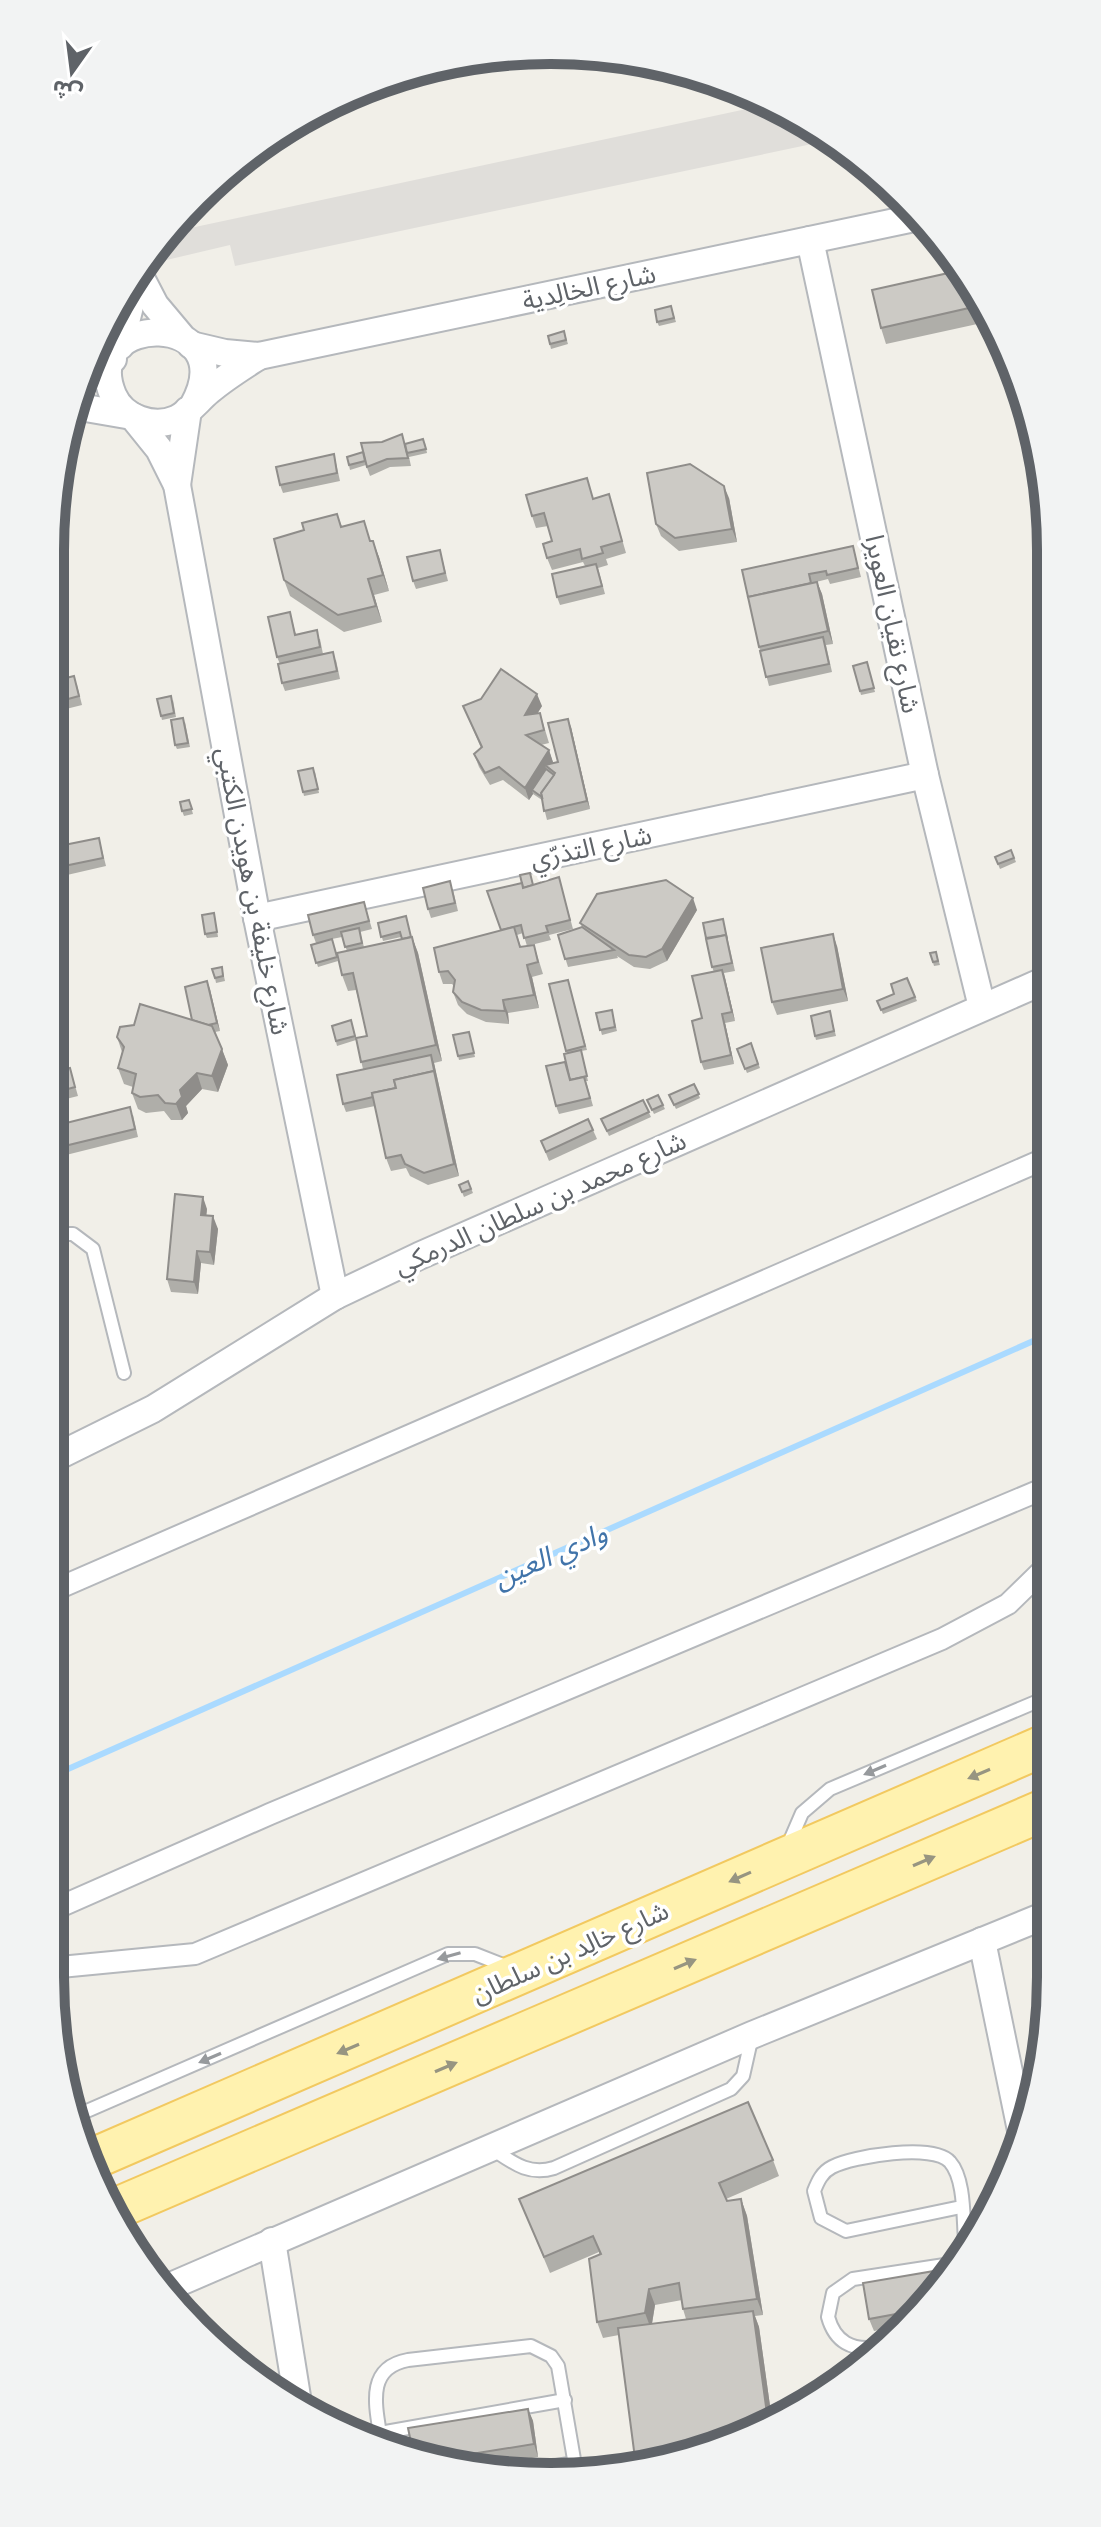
<svg xmlns="http://www.w3.org/2000/svg" width="1101" height="2527" font-family="'Varela Round','Noto Sans Arabic',sans-serif">
  <rect width="100%" height="100%" fill="#f1efe8"/>
  <path fill="#e0deda" d="M765,105L831,140L235,266L230,245L158,262L156,253L167,233Z"/>
  <g fill="none" stroke-linecap="round" stroke-linejoin="round">
    <path stroke="#aadaff" stroke-width="6" d="M50,1777L1049,1334"/>
    <g stroke="#b5b8bc" stroke-width="16">
      <g id="service">
        <path d="M50,1234H73L93,1249L124,1373"/>
        <path d="M786,1850L802,1813L830,1789L1050,1696"/>
        <path d="M73,2117L448,1954H475L508,1967"/>
        <path d="M491,2148C512,2162 528,2176 554,2168L731,2089L743,2076L752,2036"/>
        <path d="M961,2207L846,2231L821,2218L814,2191C818,2181 822,2172 832,2167C853,2156 934,2143 950,2162C965,2179 963,2218 965,2240"/>
        <path d="M877,2347C852,2351 835,2342 828,2317L833,2293L853,2279L951,2264"/>
        <path d="M380,2433L565,2400"/>
        <path d="M381,2440C376,2407 365,2368 408,2360L531,2346L551,2356L558,2366L576,2471"/>
        <path d="M532,2470L575,2463"/>
      </g>
    </g>
    <g stroke="#b5b8bc" stroke-width="24">
      <g id="pedestrian">
        <path d="M50,1592L1049,1157"/>
        <path d="M50,1911L270,1814L1050,1486"/>
        <path d="M50,1968L195,1954L942,1639L1008,1604L1050,1563"/>
      </g>
    </g>
    <g stroke="#b5b8bc" stroke-width="30">
      <g id="minor">
        <path d="M810,240L925,775L982,1007"/>
        <path d="M141,278L155,305L181,336"/>
        <path d="M191,345L225,353L259,356L919,217"/>
        <path d="M120,346L134,290"/>
        <path d="M78,387L113,359"/>
        <path d="M74,406L132,416"/>
        <path d="M193,406C246,310 77,310 113,395C123,418 153,429 176,419C189,413 198,400 209,391C224,378 242,367 259,356"/>
        <path d="M134,418L159,449L177,485L257,918L335,1296"/>
        <path d="M177,485L188,410"/>
        <path d="M257,918L925,775"/>
        <path d="M50,1460L153,1409L335,1296L419,1256L1048,979"/>
        <path d="M982,1941L1023,2140"/>
        <path d="M272,2241L299,2409"/>
        <path d="M164,2289L752,2035L1051,1913"/>
      </g>
    </g>
    <g stroke="#f2c960" stroke-width="44">
      <g id="primary">
        <path d="M90,2160L1050,1743"/>
        <path d="M117,2208L1051,1807"/>
      </g>
    </g>
    <use href="#service" stroke="#fff" stroke-width="12"/>
    <use href="#pedestrian" stroke="#fff" stroke-width="20"/>
    <use href="#minor" stroke="#fff" stroke-width="26"/>
    <use href="#primary" stroke="#fff2af" stroke-width="40"/>
  </g>
  <g fill="#afaea9" fill-rule="evenodd">
    <path d="M962,270L991,321L886,344L881,328Z"/>
    <path d="M671,306L676,322L659,326L657,322Z"/>
    <path d="M564,331L568,344L551,349L548,336Z"/>
    <path d="M406,443H425L427,453L409,457L411,466L390,467L370,476L366,465L350,470L347,457Z"/>
    <path d="M334,454L340,481L283,493L280,485Z"/>
    <path d="M609,494L626,553L606,559L608,565L598,568L605,594L560,605L557,597L585,566L583,562L552,570L547,558L552,541L548,526L536,528L532,516Z"/>
    <path d="M729,498L737,542L679,551L661,536L656,524Z"/>
    <path d="M337,514L342,527L371,541L379,557L389,591L374,595L382,622L344,632L290,596L284,580L304,530Z"/>
    <path d="M853,546L861,577L830,584L828,579L812,583L817,582L822,594L833,644L826,645L832,672L769,686L759,647L742,570Z"/>
    <path d="M440,550L448,581L416,589L413,581Z"/>
    <path d="M290,612L296,635L320,639L323,654L336,660L340,679L285,691L282,683L280,664L277,657Z"/>
    <path d="M867,662L875,692L861,695L853,666Z"/>
    <path d="M50,682L77,685L82,705L50,713Z"/>
    <path d="M173,700L176,717L162,720L161,716Z"/>
    <path d="M463,706H542L537,714L540,713L549,743L541,745L549,750L553,763L558,762L571,727L590,809L547,820L542,800L533,794L529,800L503,780L490,785L479,767L474,754L481,748Z"/>
    <path d="M185,722L190,747L177,749L175,745Z"/>
    <path d="M315,772L319,793L304,796L303,792Z"/>
    <path d="M189,800L193,814L184,816L182,811Z"/>
    <path d="M99,838L106,866L67,875L64,866Z"/>
    <path d="M1011,850L1016,862L1000,869L995,857Z"/>
    <path d="M559,877L573,929L549,935L551,940L527,946L523,933L517,935L521,947L534,945L538,958L543,974L532,977L539,1008L508,1013L509,1024L486,1022L467,1014L458,1005L453,992L454,986L452,984H443L439,972L501,931L533,885Z"/>
    <path d="M453,890L458,911L431,918L428,909Z"/>
    <path d="M364,902L372,929L360,932L364,947L402,939L401,937L383,941L378,923L412,937L418,953L442,1061L434,1063L459,1176L428,1185L410,1176L406,1168L391,1171L386,1158L375,1106L346,1112L343,1104L363,1069L356,1040L337,1046L332,1026L351,1020L356,1038L367,1036L356,990L348,991L342,975L347,951L342,937L332,939L338,961L318,967L311,945L316,943L313,935Z"/>
    <path d="M697,910L667,961L650,969L634,967L617,956L618,958L568,967L558,935L582,927L580,923Z"/>
    <path d="M215,917L218,937L207,938L205,934Z"/>
    <path d="M724,923L735,971L724,973L735,1021L725,1023L734,1064L704,1070L701,1062L702,1018L714,972L712,967Z"/>
    <path d="M50,932L60,970L50,973Z"/>
    <path d="M837,946L848,1001L777,1015L772,1002Z"/>
    <path d="M936,952L940,965L934,966L930,953Z"/>
    <path d="M222,967L225,981L216,983L215,978Z"/>
    <path d="M907,978L917,1001L883,1014L877,1001L894,994Z"/>
    <path d="M568,980L587,1050L581,1051L588,1081H586L593,1106L559,1114L556,1106L567,1054L549,984Z"/>
    <path d="M207,981L220,1031L215,1032L228,1065L218,1092L202,1089L186,1106L188,1113L182,1120H171L164,1111L146,1113L138,1109L132,1093L133,1087L124,1084L118,1068L122,1052L117,1037L192,1020Z"/>
    <path d="M612,1010L617,1031L602,1035L596,1013Z"/>
    <path d="M831,1016L836,1036L816,1040L815,1036Z"/>
    <path d="M470,1036L475,1057L459,1060L458,1056Z"/>
    <path d="M751,1043L760,1068L747,1073L737,1049Z"/>
    <path d="M70,1068L78,1096L50,1103V1073Z"/>
    <path d="M694,1084L700,1098L676,1109L669,1095Z"/>
    <path d="M658,1095L665,1109L654,1114L647,1100Z"/>
    <path d="M643,1100L651,1117L609,1136L601,1119Z"/>
    <path d="M133,1115L138,1137L50,1159V1127Z"/>
    <path d="M593,1130L597,1139L549,1161L541,1141Z"/>
    <path d="M468,1181L473,1193L464,1197L459,1185Z"/>
    <path d="M207,1209L206,1216L218,1229L214,1265L201,1263L198,1294L171,1292L167,1279Z"/>
    <path d="M773,2160L779,2176L726,2199L727,2201L741,2199L747,2216L763,2315L755,2316L759,2327L772,2420L636,2466L619,2335L603,2338L597,2322L599,2252L550,2273L519,2199ZM682,2300L683,2309L686,2319L652,2324L655,2305Z"/>
    <path d="M927,2306L903,2326L874,2331L869,2319Z"/>
    <path d="M528,2409L533,2421L538,2457L468,2468L453,2467L413,2452Z"/>
  </g>
  <g fill="#8f8d8a">
    <path d="M724,486L729,498L737,542L732,529Z"/>
    <path d="M373,541L379,557L389,591L383,575Z"/>
    <path d="M368,579L374,595L382,622L376,606Z"/>
    <path d="M817,582L822,594L833,644L828,631Z"/>
    <path d="M537,694L542,706L529,727L525,715Z"/>
    <path d="M568,719L571,727L590,809L587,801Z"/>
    <path d="M549,750L553,762L549,769L545,765L547,772L532,790L533,794L529,800L525,788Z"/>
    <path d="M693,898L697,910L667,961L662,949Z"/>
    <path d="M833,934L837,946L848,1001L843,989Z"/>
    <path d="M412,937L418,953L442,1061L436,1045Z"/>
    <path d="M527,965L532,977L539,1008L534,995Z"/>
    <path d="M722,970L725,978L735,1021L732,1012Z"/>
    <path d="M207,981L210,989L220,1031L217,1023Z"/>
    <path d="M503,1000L508,1013L509,1024L505,1011Z"/>
    <path d="M722,1014L725,1023L734,1064L731,1055Z"/>
    <path d="M222,1049L228,1065L218,1092L212,1076Z"/>
    <path d="M431,1055L434,1063L459,1176L454,1164Z"/>
    <path d="M197,1073L202,1089L186,1106L188,1113L182,1120L176,1104L180,1090Z"/>
    <path d="M203,1197L207,1209L205,1227L201,1215Z"/>
    <path d="M213,1216L218,1229L214,1265L210,1252Z"/>
    <path d="M197,1251L201,1263L198,1294L194,1282Z"/>
    <path d="M741,2199L747,2216L763,2315L757,2299Z"/>
    <path d="M649,2289L655,2305L651,2329L645,2313Z"/>
    <path d="M753,2311L759,2327L772,2420L768,2421Z"/>
    <path d="M528,2409L533,2421L538,2457L534,2444Z"/>
  </g>
  <g fill="#cccac5" stroke="#8f8d8a" stroke-width="2">
    <path d="M962,270L982,305L881,328L872,290Z"/>
    <path d="M671,306L674,318L657,322L655,310Z"/>
    <path d="M564,331L566,340L550,344L548,336Z"/>
    <path d="M402,434L408,458L387,459L367,467L361,443L382,442Z"/>
    <path d="M423,439L426,449L407,453L405,444Z"/>
    <path d="M363,452L365,461L349,465L347,457Z"/>
    <path d="M334,454L337,473L280,485L276,467Z"/>
    <path d="M690,464L724,486L732,529L675,538L656,524L647,473Z"/>
    <path d="M587,478L593,499L609,494L622,541L601,547L603,553L582,559L580,549L547,558L543,544L552,541L544,513L532,516L526,495Z"/>
    <path d="M337,514L341,527L364,521L370,541H373L383,575L368,579L376,606L338,615L284,580L274,539L304,530L302,523Z"/>
    <path d="M853,546L858,568L827,575L826,571L809,574L811,583L748,597L742,570Z"/>
    <path d="M440,550L445,573L413,581L407,557Z"/>
    <path d="M596,564L602,586L557,597L552,574Z"/>
    <path d="M817,582L828,631L759,647L748,597Z"/>
    <path d="M290,612L295,635L317,630L320,647L277,657L268,617Z"/>
    <path d="M823,637L829,664L766,677L760,651Z"/>
    <path d="M333,652L337,671L282,683L278,664Z"/>
    <path d="M867,662L874,688L860,691L853,666Z"/>
    <path d="M501,669L537,694L525,715L540,713L544,730L526,735L549,750L525,788L499,767L485,773L474,754L482,747L463,706L481,699Z"/>
    <path d="M74,676L79,696L50,704V682Z"/>
    <path d="M171,696L174,713L161,716L157,699Z"/>
    <path d="M183,718L188,743L175,745L171,720Z"/>
    <path d="M568,719L587,801L544,811L541,793L555,773L545,765L558,762L548,723Z"/>
    <path d="M313,768L318,789L303,792L298,771Z"/>
    <path d="M546,769L554,775L541,793L542,797L532,790Z"/>
    <path d="M189,800L192,809L182,811L180,802Z"/>
    <path d="M99,838L103,858L64,866L59,846Z"/>
    <path d="M1011,850L1014,858L998,864L995,857Z"/>
    <path d="M530,873L533,885L523,888L520,875Z"/>
    <path d="M559,877L570,920L546,926L548,932L524,938L521,925L501,930L487,891L522,883L523,888Z"/>
    <path d="M666,880L693,898L662,949L646,957L629,955L580,923L597,894Z"/>
    <path d="M450,881L455,903L428,909L423,888Z"/>
    <path d="M364,902L369,921L313,935L308,915Z"/>
    <path d="M214,913L217,932L205,934L202,915Z"/>
    <path d="M406,916L411,937L402,939L400,932L381,937L378,923Z"/>
    <path d="M723,919L727,939L726,935L706,938L703,923Z"/>
    <path d="M514,927L520,947L534,945L538,962L527,965L534,995L503,1000L505,1011L481,1010L462,1002L453,992L455,980L448,971L439,972L434,948Z"/>
    <path d="M582,927L614,950L565,959L558,935Z"/>
    <path d="M359,928L362,943L345,947L341,932Z"/>
    <path d="M833,934L843,989L772,1002L761,948Z"/>
    <path d="M726,935L732,963L712,967L706,939Z"/>
    <path d="M50,936L56,957L50,959Z"/>
    <path d="M412,937L436,1045L361,1062L356,1038L367,1036L353,973L342,975L337,953Z"/>
    <path d="M332,939L337,957L316,963L311,945Z"/>
    <path d="M936,952L938,961L933,962L930,953Z"/>
    <path d="M222,967L223,976L215,978L212,969Z"/>
    <path d="M722,970L732,1012L722,1014L731,1055L701,1062L692,1021L702,1018L692,976Z"/>
    <path d="M907,978L915,997L881,1010L877,1001L894,994L891,984Z"/>
    <path d="M568,980L585,1046L566,1051L549,984Z"/>
    <path d="M207,981L217,1023L208,1025L192,1020L185,987Z"/>
    <path d="M140,1004L212,1026L222,1049L212,1076L197,1073L180,1090L182,1097L176,1104L165,1103L158,1095L140,1097L132,1093L136,1074L118,1068L124,1047L117,1037L120,1027L134,1025Z"/>
    <path d="M612,1010L615,1027L600,1030L596,1013Z"/>
    <path d="M830,1011L834,1031L815,1036L811,1016Z"/>
    <path d="M351,1020L355,1036L336,1041L332,1026Z"/>
    <path d="M469,1032L474,1053L458,1056L453,1035Z"/>
    <path d="M751,1043L758,1064L745,1069L737,1049Z"/>
    <path d="M581,1050L587,1076L570,1080L564,1054Z"/>
    <path d="M431,1055L435,1075L434,1071L394,1080L396,1088L372,1093L373,1097L343,1104L337,1075Z"/>
    <path d="M565,1062L570,1080L584,1077L590,1098L556,1106L546,1066Z"/>
    <path d="M70,1068L75,1087L50,1094V1073Z"/>
    <path d="M434,1071L454,1164L424,1173L405,1164L401,1155L386,1158L372,1093L396,1088L394,1080Z"/>
    <path d="M694,1084L699,1094L674,1105L669,1095Z"/>
    <path d="M658,1095L663,1105L652,1110L647,1100Z"/>
    <path d="M643,1100L649,1112L607,1131L601,1119Z"/>
    <path d="M130,1107L135,1129L52,1149L50,1142V1127Z"/>
    <path d="M588,1119L593,1130L546,1152L541,1141Z"/>
    <path d="M468,1181L471,1189L462,1192L459,1185Z"/>
    <path d="M175,1194L203,1197L201,1215L213,1216L210,1252L197,1251L194,1282L167,1279Z"/>
    <path d="M748,2102L773,2160L719,2183L727,2201L741,2199L757,2299L683,2309L679,2283L649,2289L645,2313L597,2322L589,2259L601,2254L593,2236L544,2257L519,2199Z"/>
    <path d="M946,2269L947,2272L927,2306L923,2309L869,2319L863,2283Z"/>
    <path d="M753,2311L768,2421L636,2466L618,2328Z"/>
    <path d="M528,2409L534,2444L434,2460L413,2452L408,2428Z"/>
  </g>
  <defs><path id="oneway-solid" d="M-6-.8H1V-3.2L6.5 0L1 3.2V.8H-6Z" transform="scale(2)"/></defs>
  <g fill="#979a9d">
    <use href="#oneway-solid" transform="translate(875 1770) rotate(157)"/>
    <use href="#oneway-solid" transform="translate(449 1956) rotate(164)"/>
    <use href="#oneway-solid" transform="translate(210 2058) rotate(157)"/>
  </g>
  <g fill="#979581">
    <use href="#oneway-solid" transform="translate(979 1774) rotate(157)"/>
    <use href="#oneway-solid" transform="translate(924 1861) rotate(-23)"/>
    <use href="#oneway-solid" transform="translate(740 1877) rotate(156)"/>
    <use href="#oneway-solid" transform="translate(685 1964) rotate(-23)"/>
    <use href="#oneway-solid" transform="translate(348 2049) rotate(157)"/>
    <use href="#oneway-solid" transform="translate(446 2067) rotate(-23)"/>
  </g>
  <g text-anchor="middle" stroke-width="7" stroke-linejoin="round" paint-order="stroke">
    <g font-size="26" fill="#5f6368" stroke="#fff">
      <text transform="translate(589 287) rotate(-12)" y="9">شارع الخالِدية</text>
      <text transform="translate(893 624) rotate(78)" y="9">شارع نقيان العويرا</text>
      <text transform="translate(591 847) rotate(-12)" y="9">شارع التذرّي</text>
      <text transform="translate(253 891) rotate(79)" y="9">شارع خليفة بن هويدن الكتبي</text>
      <text transform="translate(540 1203) rotate(-24)" y="9">شارع محمد بن سلطان الدرمكي</text>
      <text transform="translate(570 1952) rotate(-24)" y="9">شارع خالِد بن سلطان</text>
    </g>
    <g font-size="28" font-style="italic" fill="#4174aa" stroke="#fff">
      <text transform="translate(550 1555) rotate(-24)" y="10">وادي العين</text>
    </g>
  </g>
  <path d="M0 0H1101V2527H0ZM550 64H551A486 486 0 0 1 1037 550V1977A486 486 0 0 1 551 2463H550A486 486 0 0 1 64 1977V550A486 486 0 0 1 550 64Z" fill="#f2f3f3" fill-rule="evenodd"/>
  <path fill="none" stroke="#5f6368" stroke-width="10" d="M550 64H551A486 486 0 0 1 1037 550V1977A486 486 0 0 1 551 2463H550A486 486 0 0 1 64 1977V550A486 486 0 0 1 550 64Z"/>
  <g transform="translate(72 72) rotate(194)" stroke="#ffffff" stroke-width="6" paint-order="stroke">
  <path d="M0-6L14 30L0 20L-14 30Z" fill="#5f6368"/>
  <text y="-12" font-size="22" font-weight="bold" text-anchor="middle" fill="#5f6368">ش</text>
  </g>
</svg>
